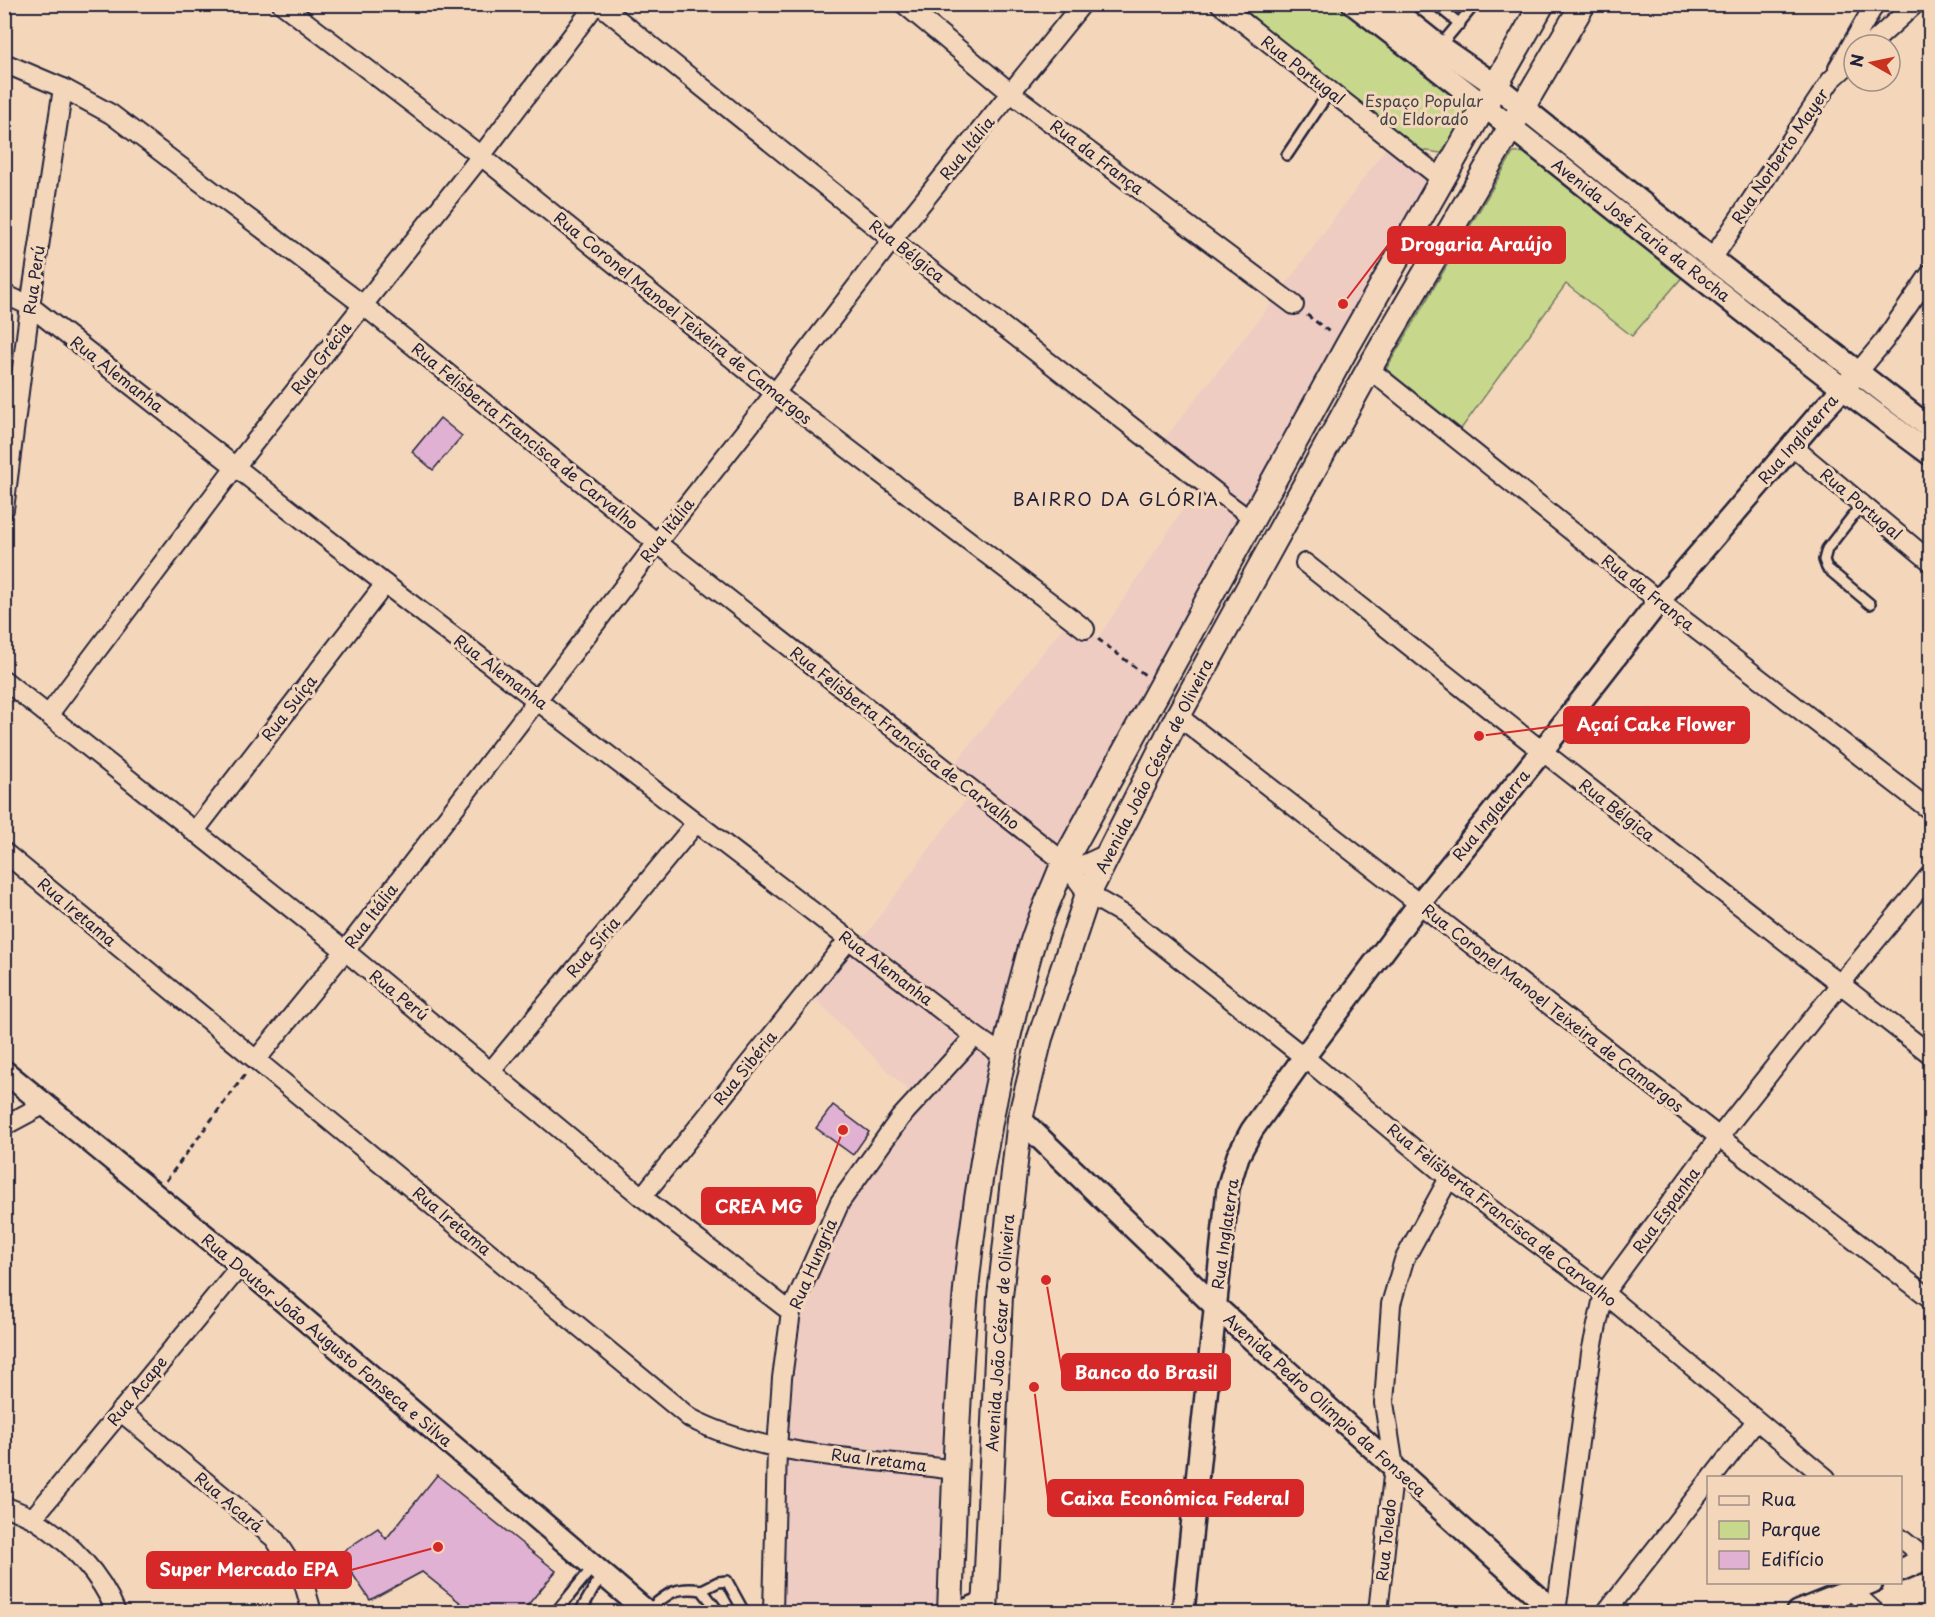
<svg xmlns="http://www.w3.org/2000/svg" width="1935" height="1617" font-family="'Playpen Sans',sans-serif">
  <rect width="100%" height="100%" fill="#f4d7bb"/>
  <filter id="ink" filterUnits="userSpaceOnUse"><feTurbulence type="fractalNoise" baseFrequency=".0167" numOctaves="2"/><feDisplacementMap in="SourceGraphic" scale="12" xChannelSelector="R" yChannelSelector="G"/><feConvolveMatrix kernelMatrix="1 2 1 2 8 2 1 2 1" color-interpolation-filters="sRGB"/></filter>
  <g filter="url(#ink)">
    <path fill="#eeccc2" d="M1385,149L1438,186L1062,851L993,1054L948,1607L773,1608L790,1293L911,1094L801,985L862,940L977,784L954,765L1071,617L1098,638L1204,477L1161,443L1278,295Z"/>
    <g fill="#c7d88d" stroke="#747d64" stroke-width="1.5">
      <path d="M1239,5H1342L1479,108L1454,155L1414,149Z"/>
      <path d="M1531,152L1684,275L1632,336L1566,284L1461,429L1386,369L1513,153Z"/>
    </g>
    <g fill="#e0b1d2" stroke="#22223b" stroke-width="1.5">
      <path d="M440,418L462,436L433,470L412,452Z"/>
      <path d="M833,1105L869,1132L853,1155L816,1128Z"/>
      <path d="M437,1475L556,1571L522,1612H472L422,1572L370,1600L339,1554L378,1528L386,1539Z"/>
    </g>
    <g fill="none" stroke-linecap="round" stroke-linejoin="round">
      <g stroke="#22223b" stroke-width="14">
        <g id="service">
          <path d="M1435,4L1460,24"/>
          <path d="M1440,46L1475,4"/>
          <path d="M1287,155L1330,91"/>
          <path d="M1862,504L1827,549L1824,560L1827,568L1870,604"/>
          <path d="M702,1590L718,1582L727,1581L744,1612"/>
          <path d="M556,1612L593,1567"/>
          <path d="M580,1612L602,1574"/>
          <path d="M646,1612C667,1594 674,1586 702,1590L719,1612"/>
        </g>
      </g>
      <g stroke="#22223b" stroke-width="18">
        <path id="pedestrian" d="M1218,494L1253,520"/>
      </g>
      <g stroke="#22223b" stroke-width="22">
        <g id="minor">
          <path d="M282,4L481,156L775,393L1085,629"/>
          <path d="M599,4L892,240L1218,494"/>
          <path d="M904,4L1011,93L1294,305"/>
          <path d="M1220,4L1443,180"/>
          <path d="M1870,45L1915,4"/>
          <path d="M4,63L63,88L111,114L363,305L657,543L1064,862L1088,894L1123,914L1304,1057L1449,1178L1604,1293L1826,1478"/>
          <path d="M1838,68L1875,4"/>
          <path d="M1712,259L1831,80L1854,59"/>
          <path d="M4,294L30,306L385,584L975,1036L1004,1056"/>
          <path d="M1369,369L1659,601L1930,810"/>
          <path d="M1859,371L1884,341L1930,274"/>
          <path d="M1792,446L1930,561"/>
          <path d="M4,509L30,306L63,88"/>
          <path d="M1305,563L1542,751L1930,1054"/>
          <path d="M4,680L345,951L642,1197L791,1312"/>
          <path d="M49,714L235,467L481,156L596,4"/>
          <path d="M1178,716L1719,1137L1930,1298"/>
          <path d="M194,832L385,584"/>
          <path d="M4,852L690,1418C768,1459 868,1457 954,1470"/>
          <path d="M1064,862L1083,865L1109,853"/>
          <path d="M256,1060L345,951L657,543L775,393L892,240L1082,4"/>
          <path d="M491,1071L696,823"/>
          <path d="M4,1126L45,1104"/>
          <path d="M642,1197L849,939"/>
          <path d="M120,1411L274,1538L304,1584L312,1612"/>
          <path d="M1712,1478L1756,1421"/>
          <path d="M4,1506C14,1510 25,1514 34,1519C69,1541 101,1574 116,1612"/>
          <path d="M33,1518L241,1265"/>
          <path d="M1900,1538L1926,1559"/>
          <path d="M1852,1591L1875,1612"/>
          <path d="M773,1612L777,1448L782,1378L791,1312L840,1202L900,1118L975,1036"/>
          <path d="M1378,1612L1394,1467L1384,1403L1391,1304L1404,1260L1449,1178"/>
          <path d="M1556,1612L1591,1353L1604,1293L1719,1137L1841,983L1930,875"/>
          <path d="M1606,1612L1708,1482"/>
        </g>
      </g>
      <g stroke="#22223b" stroke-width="26">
        <g id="tertiary">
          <path d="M1353,4C1547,152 1734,309 1930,454"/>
          <path d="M1386,4L1440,47L1495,85L1712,259L1930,428"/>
          <path d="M4,1071L241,1265L647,1612"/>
          <path d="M1020,1119L1215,1306L1555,1612"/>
          <path d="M1900,1570L1930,1557"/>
          <path d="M962,1612L985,1602"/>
          <path d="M1183,1612L1228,1188L1238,1156L1252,1130L1304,1057L1419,904L1542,751L1659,601L1822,411L1859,371"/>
          <path d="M1797,1612L1872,1582"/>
        </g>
      </g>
      <g stroke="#22223b" stroke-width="28">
        <g id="secondary">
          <path d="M950,1612C954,1505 957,1397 966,1290C976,1180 1000,1058 1030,951C1038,921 1053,891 1064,862L1348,345L1542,4"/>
          <path d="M985,1612L1000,1296L1020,1119L1040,1038L1088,894L1178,716L1369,369L1583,4"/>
        </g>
      </g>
      <g stroke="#22223b" stroke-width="3" stroke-dasharray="6 4.5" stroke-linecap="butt">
        <path d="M1307,315L1331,333"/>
        <path d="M1098,639L1145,675"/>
        <path d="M166,1181L246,1073"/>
      </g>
      <use href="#service" stroke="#f4d7bb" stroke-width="9"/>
      <use href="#pedestrian" stroke="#f4d7bb" stroke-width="14"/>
      <use href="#minor" stroke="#f4d7bb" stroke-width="18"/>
      <use href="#tertiary" stroke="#f4d7bb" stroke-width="21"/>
      <use href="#secondary" stroke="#f4d7bb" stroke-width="24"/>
    </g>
  </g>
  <g text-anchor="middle" stroke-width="6" stroke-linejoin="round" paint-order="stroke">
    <g font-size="16" fill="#22223b" stroke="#f4d7bb">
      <text transform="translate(1303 70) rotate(38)" y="6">Rua Portugal</text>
      <text transform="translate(967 148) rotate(-51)" y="6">Rua Itália</text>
      <text transform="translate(1780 156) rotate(-56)" y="6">Rua Norberto Mayer</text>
      <text transform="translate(1097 157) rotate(37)" y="6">Rua da França</text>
      <text transform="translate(1641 230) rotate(38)" y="6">Avenida José Faria da Rocha</text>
      <text transform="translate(907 251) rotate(38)" y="6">Rua Bélgica</text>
      <text transform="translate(34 280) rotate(-82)" y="6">Rua Perú</text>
      <text transform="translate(683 318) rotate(39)" y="6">Rua Coronel Manoel Teixeira de Camargos</text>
      <text transform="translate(321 358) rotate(-52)" y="6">Rua Grécia</text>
      <text transform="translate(117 374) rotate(38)" y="6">Rua Alemanha</text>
      <text transform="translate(525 436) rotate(39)" y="6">Rua Felisberta Francisca de Carvalho</text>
      <text transform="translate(1798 439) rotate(-49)" y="6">Rua Inglaterra</text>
      <text transform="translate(1861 504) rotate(40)" y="6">Rua Portugal</text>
      <text transform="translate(667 530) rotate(-52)" y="6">Rua Itália</text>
      <text transform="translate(1648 592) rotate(38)" y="6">Rua da França</text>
      <text transform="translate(501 672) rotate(37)" y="6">Rua Alemanha</text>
      <text transform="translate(289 708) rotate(-52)" y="6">Rua Suíça</text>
      <text transform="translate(905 738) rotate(38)" y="6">Rua Felisberta Francisca de Carvalho</text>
      <text transform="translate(1154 766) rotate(-63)" y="6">Avenida João César de Oliveira</text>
      <text transform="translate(1617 810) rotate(38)" y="6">Rua Bélgica</text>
      <text transform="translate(1491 815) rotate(-51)" y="6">Rua Inglaterra</text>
      <text transform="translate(77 912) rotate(40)" y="6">Rua Iretama</text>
      <text transform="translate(371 916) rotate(-53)" y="6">Rua Itália</text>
      <text transform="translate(593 947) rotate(-50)" y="6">Rua Síria</text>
      <text transform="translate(886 968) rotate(37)" y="6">Rua Alemanha</text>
      <text transform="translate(399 995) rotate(39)" y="6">Rua Perú</text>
      <text transform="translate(1553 1008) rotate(38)" y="6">Rua Coronel Manoel Teixeira de Camargos</text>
      <text transform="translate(745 1068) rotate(-51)" y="6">Rua Sibéria</text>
      <text transform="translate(1666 1210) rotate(-54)" y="6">Rua Espanha</text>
      <text transform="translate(1502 1215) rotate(38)" y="6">Rua Felisberta Francisca de Carvalho</text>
      <text transform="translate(452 1221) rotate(40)" y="6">Rua Iretama</text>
      <text transform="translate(1225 1234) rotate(-82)" y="6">Rua Inglaterra</text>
      <text transform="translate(813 1264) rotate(-67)" y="6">Rua Hungria</text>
      <text transform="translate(1000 1333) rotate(-86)" y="6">Avenida João César de Oliveira</text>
      <text transform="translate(327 1340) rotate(40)" y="6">Rua Doutor João Augusto Fonseca e Silva</text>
      <text transform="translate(137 1391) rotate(-51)" y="6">Rua Acape</text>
      <text transform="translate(1325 1405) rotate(42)" y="6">Avenida Pedro Olímpio da Fonseca</text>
      <text transform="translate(879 1460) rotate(7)" y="6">Rua Iretama</text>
      <text transform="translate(229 1502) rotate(40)" y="6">Rua Acará</text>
      <text transform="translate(1386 1540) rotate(-84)" y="6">Rua Toledo</text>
    </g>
    <g font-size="16" fill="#43464b" stroke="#f4d7bb">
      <text x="1424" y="107">Espaço Popular<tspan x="1424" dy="18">do Eldorado</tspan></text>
    </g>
    <g font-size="18" letter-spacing="1.5" fill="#22223b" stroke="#f4d7bb">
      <text x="1116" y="506">BAIRRO DA GLÓRIA</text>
    </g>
  </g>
  <path fill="none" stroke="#d62828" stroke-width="2" d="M1343 304L1388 245M1479 736L1564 725M843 1130L815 1206M1046 1280L1062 1372M1034 1387L1048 1498M438 1547L351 1570"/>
  <g fill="#d62828" stroke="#f4d7bb" stroke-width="2">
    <circle cx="1343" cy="304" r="6"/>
    <circle cx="1479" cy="736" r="6"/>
    <circle cx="843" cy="1130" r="6"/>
    <circle cx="1046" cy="1280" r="6"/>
    <circle cx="1034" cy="1387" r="6"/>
    <circle cx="438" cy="1547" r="6"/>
  </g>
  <g fill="#d62828" stroke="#d62828" stroke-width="2">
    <rect x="1388" y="227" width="177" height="36" rx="6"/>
    <rect x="1564" y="707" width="185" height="36" rx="6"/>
    <rect x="702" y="1188" width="113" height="36" rx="6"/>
    <rect x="1062" y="1354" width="168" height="36" rx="6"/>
    <rect x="1048" y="1480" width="255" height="36" rx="6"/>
    <rect x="147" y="1552" width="204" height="36" rx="6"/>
  </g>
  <g font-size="18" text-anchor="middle" font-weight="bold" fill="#fff">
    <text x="1476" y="251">Drogaria Araújo</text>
    <text x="1656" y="731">Açaí Cake Flower</text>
    <text x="759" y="1213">CREA MG</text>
    <text x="1146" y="1379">Banco do Brasil</text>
    <text x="1175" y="1505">Caixa Econômica Federal</text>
    <text x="249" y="1576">Super Mercado EPA</text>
  </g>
  <rect width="1935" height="1617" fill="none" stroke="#f4d7bb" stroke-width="24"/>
  <rect x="12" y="12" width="1911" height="1593" fill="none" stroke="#22223b" stroke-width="2" filter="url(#ink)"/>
  <rect x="1707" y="1476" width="195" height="108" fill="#f4d7bb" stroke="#a08f88" stroke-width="1.5"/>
  <rect x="1719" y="1496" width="30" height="9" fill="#f4d7bb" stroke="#a08f88" stroke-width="1.5"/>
  <text x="1761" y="1506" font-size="18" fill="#22223b">Rua</text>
  <rect x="1719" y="1521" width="30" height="18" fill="#c7d88d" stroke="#a08f88" stroke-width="1.5"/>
  <text x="1761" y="1536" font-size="18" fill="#22223b">Parque</text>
  <rect x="1719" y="1551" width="30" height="18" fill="#e0b1d2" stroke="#a08f88" stroke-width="1.5"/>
  <text x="1761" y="1566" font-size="18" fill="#22223b">Edifício</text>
  <g transform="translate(1872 63) rotate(279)"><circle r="28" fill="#f4d7bb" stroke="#a08f88" stroke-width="1.5"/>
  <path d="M0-4.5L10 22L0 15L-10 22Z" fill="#c8321e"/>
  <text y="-9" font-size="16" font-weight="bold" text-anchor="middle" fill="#22223b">N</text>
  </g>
</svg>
